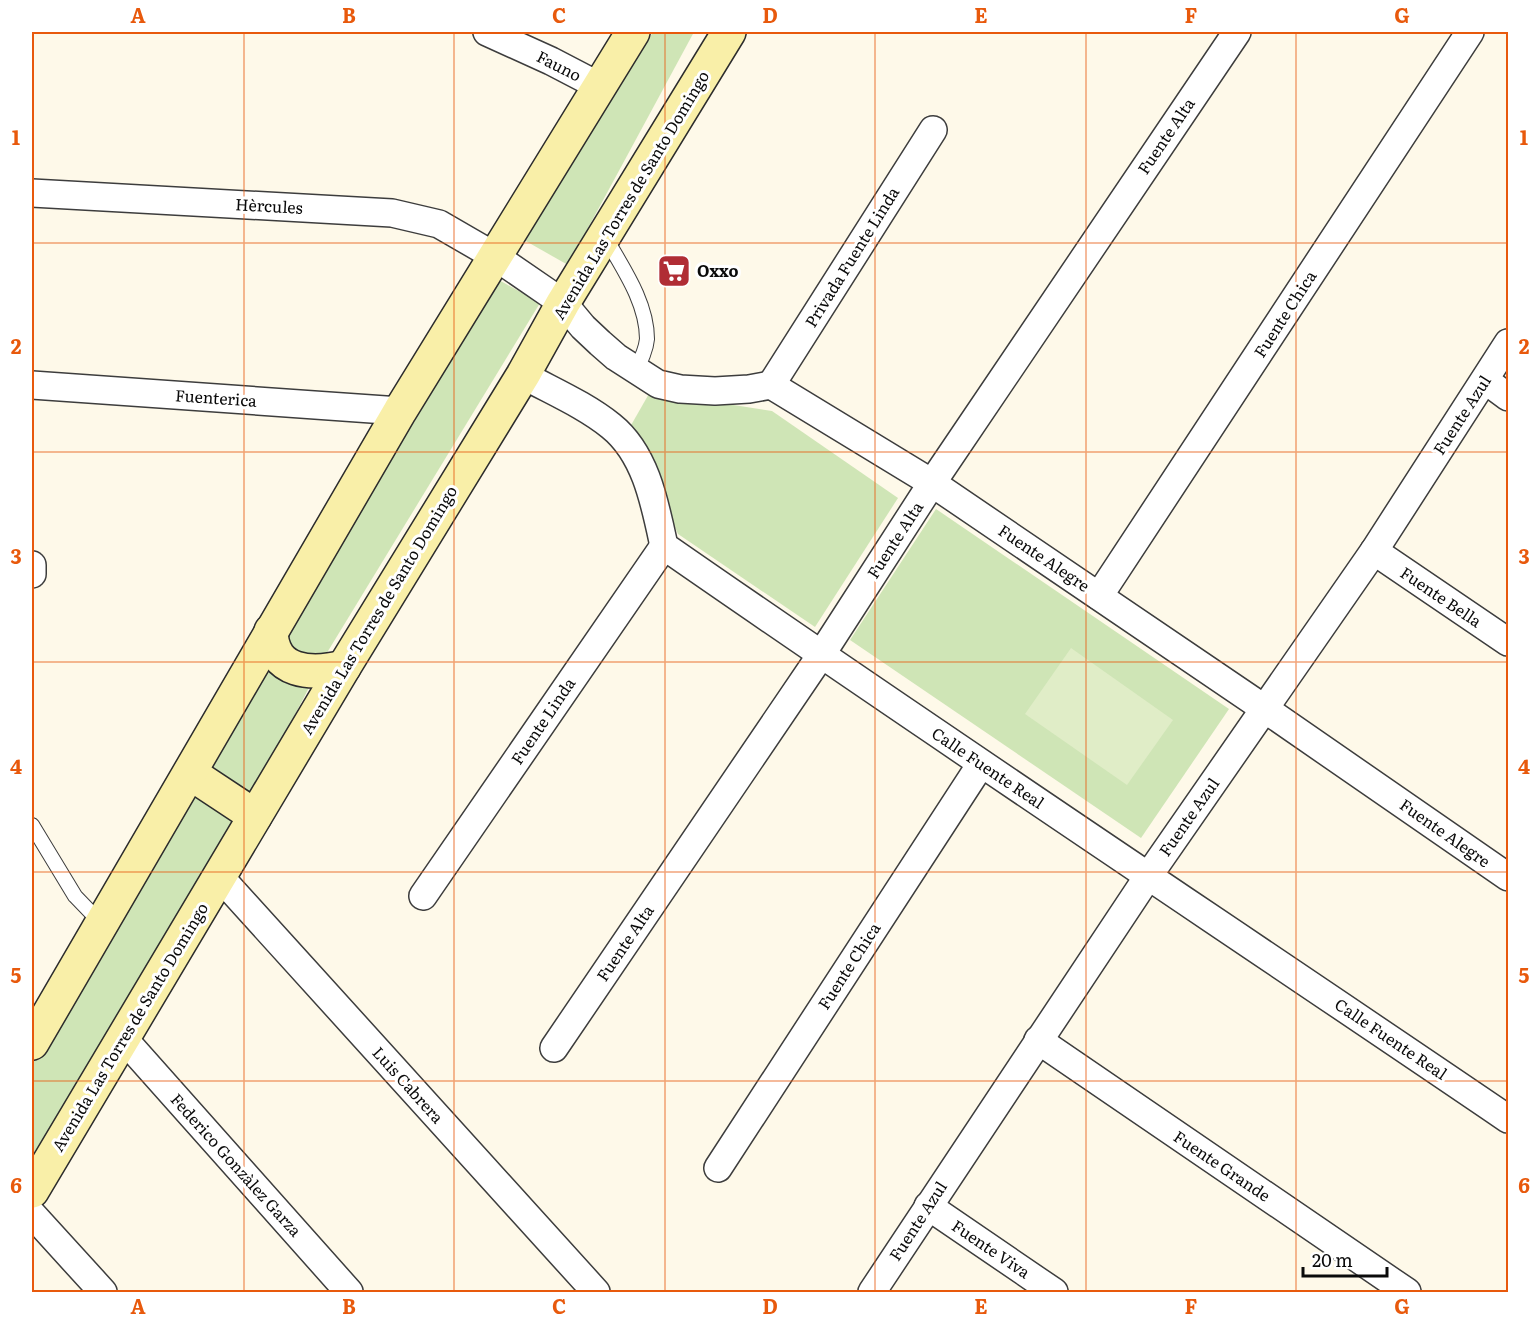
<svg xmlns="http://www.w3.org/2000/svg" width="1540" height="1324" font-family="Literata,serif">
  <rect width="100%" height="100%" fill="#fef9e9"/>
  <g fill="#cfe5b6">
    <path d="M653,32H694L568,265L524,240Z"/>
    <path d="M490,275L540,303L325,656L307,664L280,649Z"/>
    <path d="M650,392L772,411L898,498L815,627L678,534L630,427Z"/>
    <path d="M936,509L1229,709L1141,838L850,640Z"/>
    <path d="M269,657L315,676L216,867L32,1163V1056Z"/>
  </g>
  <path fill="#e0edc7" d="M1071,648L1173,720L1127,785L1025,714Z"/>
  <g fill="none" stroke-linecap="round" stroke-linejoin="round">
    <g stroke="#3d3d3d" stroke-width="16">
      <g id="lane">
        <path d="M605,237C622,267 647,302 647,339C646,350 641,360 636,370"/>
        <path d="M32,825L75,896L101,923"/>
      </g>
    </g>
    <g stroke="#3d3d3d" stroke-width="30">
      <g id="street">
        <path d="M487,32L551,61L599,86"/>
        <path d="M32,193L392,213L439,224L496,257L563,303L583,327L600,343L616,357L658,384L680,389L715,391L749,389L771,385L932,483L1265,709L1508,877"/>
        <path d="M523,375C552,391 585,405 611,426C646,454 655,504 664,546C943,740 1227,928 1508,1119"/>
        <path d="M1485,380L1508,397"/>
        <path d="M32,385L400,411"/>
        <path d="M771,385L933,130"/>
        <path d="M1374,551L1508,642"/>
        <path d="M32,565V574"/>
        <path d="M1099,596L1470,32"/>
        <path d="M220,877L596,1292"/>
        <path d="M423,896L664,546"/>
        <path d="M123,1038L349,1292"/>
        <path d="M1038,1040L1407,1292"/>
        <path d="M554,1048L821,655L932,483L1237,32"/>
        <path d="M718,1168L981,764"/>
        <path d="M928,1206L1054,1292"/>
        <path d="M32,1214L103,1292"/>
        <path d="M872,1292L1149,875L1374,551L1508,343"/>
      </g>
    </g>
    <g stroke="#2c2c2c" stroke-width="36">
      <g id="secondary">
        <path d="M271,631C272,674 312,675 344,667"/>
        <path d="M190,773L255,816"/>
        <path d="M32,1043L400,411L633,32"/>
        <path d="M32,1191L344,667L523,375L563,303L729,32"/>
      </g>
    </g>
    <use href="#lane" stroke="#fff" stroke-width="14"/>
    <use href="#street" stroke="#fff" stroke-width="27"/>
    <use href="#secondary" stroke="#f9efa8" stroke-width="33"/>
  </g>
  <path fill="none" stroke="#e8590c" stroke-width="1.5" stroke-opacity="0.55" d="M244,32V1292M454,32V1292M665,32V1292M875,32V1292M1086,32V1292M1296,32V1292M32,243H1508M32,452H1508M32,662H1508M32,872H1508M32,1081H1508"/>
  <defs>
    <g id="supermarket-square" transform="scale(1.725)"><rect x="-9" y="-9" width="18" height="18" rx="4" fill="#b02d35" stroke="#fff"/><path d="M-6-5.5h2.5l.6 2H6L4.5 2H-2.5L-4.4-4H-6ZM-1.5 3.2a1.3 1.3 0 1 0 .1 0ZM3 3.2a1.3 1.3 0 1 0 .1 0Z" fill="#fff"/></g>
  </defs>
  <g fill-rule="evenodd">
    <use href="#supermarket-square" x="674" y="271"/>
  </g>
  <g text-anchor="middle" stroke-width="6" stroke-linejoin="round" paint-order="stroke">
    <g font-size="16" fill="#0a0a0a" stroke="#fff">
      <text transform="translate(559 66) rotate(27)" y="6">Fauno</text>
      <text transform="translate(1166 136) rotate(-56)" y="6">Fuente Alta</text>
      <text transform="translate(631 195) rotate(-59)" y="6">Avenida Las Torres de Santo Domingo</text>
      <text transform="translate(269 206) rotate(3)" y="6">Hèrcules</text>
      <text transform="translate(852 257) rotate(-58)" y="6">Privada Fuente Linda</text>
      <text transform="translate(1285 314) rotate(-57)" y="6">Fuente Chica</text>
      <text transform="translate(216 398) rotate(4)" y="6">Fuenterica</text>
      <text transform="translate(1462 415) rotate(-57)" y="6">Fuente Azul</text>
      <text transform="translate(895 540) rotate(-57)" y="6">Fuente Alta</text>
      <text transform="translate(1044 558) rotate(34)" y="6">Fuente Alegre</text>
      <text transform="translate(1441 597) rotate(34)" y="6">Fuente Bella</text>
      <text transform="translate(379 610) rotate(-59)" y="6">Avenida Las Torres de Santo Domingo</text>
      <text transform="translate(543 721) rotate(-56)" y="6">Fuente Linda</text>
      <text transform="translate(988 768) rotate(34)" y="6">Calle Fuente Real</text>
      <text transform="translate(1189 817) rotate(-55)" y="6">Fuente Azul</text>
      <text transform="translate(1445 833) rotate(35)" y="6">Fuente Alegre</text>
      <text transform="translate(625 943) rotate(-56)" y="6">Fuente Alta</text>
      <text transform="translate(849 966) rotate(-57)" y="6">Fuente Chica</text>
      <text transform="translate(130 1027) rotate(-59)" y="6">Avenida Las Torres de Santo Domingo</text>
      <text transform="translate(1391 1039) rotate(34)" y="6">Calle Fuente Real</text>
      <text transform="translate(408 1085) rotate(48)" y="6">Luis Cabrera</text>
      <text transform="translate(236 1165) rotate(48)" y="6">Federico Gonzàlez Garza</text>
      <text transform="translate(1222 1166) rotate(34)" y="6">Fuente Grande</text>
      <text transform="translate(918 1221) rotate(-57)" y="6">Fuente Azul</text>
      <text transform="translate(991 1249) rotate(34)" y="6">Fuente Viva</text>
    </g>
    <g font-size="16" font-weight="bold" fill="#0a0a0a" stroke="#fff" text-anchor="start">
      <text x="697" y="277">Oxxo</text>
    </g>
  </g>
  <rect width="1540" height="1324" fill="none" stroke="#ffffff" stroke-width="66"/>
  <path d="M1303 1267v9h84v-9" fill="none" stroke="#0a0a0a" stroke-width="3"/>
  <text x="1312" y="1267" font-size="18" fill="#0a0a0a" stroke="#ffffff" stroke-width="4.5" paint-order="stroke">20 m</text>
  <rect x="33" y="33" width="1474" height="1258" fill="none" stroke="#e8590c" stroke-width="2"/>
  <g font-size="20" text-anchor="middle" font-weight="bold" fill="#e8590c">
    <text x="138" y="23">A</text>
    <text x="349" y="23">B</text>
    <text x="559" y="23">C</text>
    <text x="770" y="23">D</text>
    <text x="981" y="23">E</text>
    <text x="1191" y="23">F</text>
    <text x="1402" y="23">G</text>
    <text x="16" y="145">1</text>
    <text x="1524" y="145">1</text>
    <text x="16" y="354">2</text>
    <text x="1524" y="354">2</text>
    <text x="16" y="564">3</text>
    <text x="1524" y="564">3</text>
    <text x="16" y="774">4</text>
    <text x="1524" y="774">4</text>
    <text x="16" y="983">5</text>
    <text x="1524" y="983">5</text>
    <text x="16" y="1193">6</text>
    <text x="1524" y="1193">6</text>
    <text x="138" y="1314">A</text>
    <text x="349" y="1314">B</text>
    <text x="559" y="1314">C</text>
    <text x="770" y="1314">D</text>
    <text x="981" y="1314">E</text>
    <text x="1191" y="1314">F</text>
    <text x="1402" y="1314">G</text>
  </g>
</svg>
